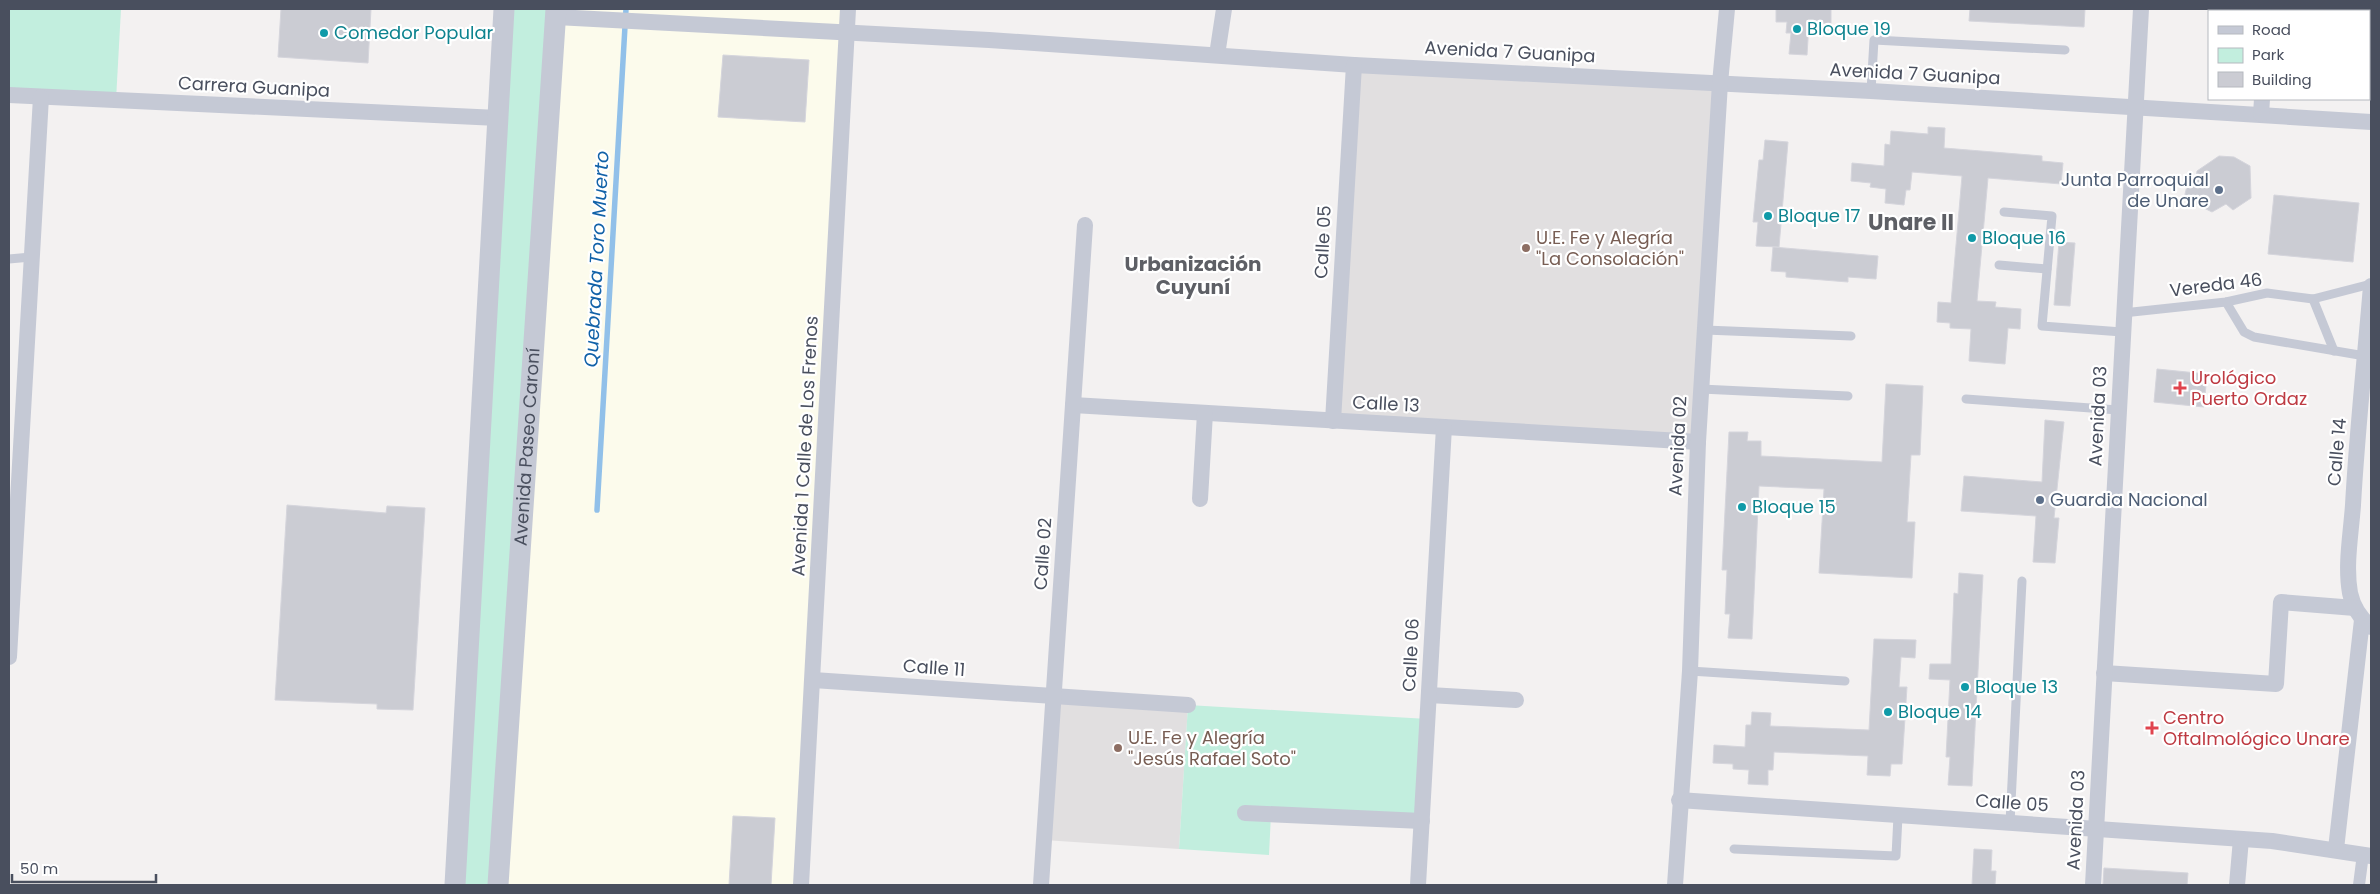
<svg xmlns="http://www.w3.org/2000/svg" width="2380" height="894" font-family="Poppins,sans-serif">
  <rect width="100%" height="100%" fill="#f3f1f1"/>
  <path fill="#fcfbec" d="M556,9H848L801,885H498Z"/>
  <g fill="#e1dfe0">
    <path d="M1354,65L1720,83L1698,442L1333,421Z"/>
    <path d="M1053,696L1188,705L1179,849L1044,840Z"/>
  </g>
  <g fill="#c2eede">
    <path d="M9,9H121L116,100L9,95Z"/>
    <path d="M504,9H556L498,885H455Z"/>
    <path d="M1188,705L1428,719L1422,821L1271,814L1269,855L1179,849Z"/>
  </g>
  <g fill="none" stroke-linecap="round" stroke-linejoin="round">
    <path stroke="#91c0e9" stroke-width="5.5" d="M597,510L626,9"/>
  </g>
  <g fill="#cbccd3" stroke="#d5d5dc">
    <path d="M281,9H371L368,63L278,57Z"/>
    <path d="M1776,9H1831V24L1809,23L1807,55L1789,54L1791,33H1786L1787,22H1776Z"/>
    <path d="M1970,9H2085L2084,27L1969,21Z"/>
    <path d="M723,55L809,60L805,122L718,117Z"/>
    <path d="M1928,127L1945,128L1944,148L2042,156V161L2063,163L2061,184L1988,178L1977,301L1996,302L1995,307L2021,309L2020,329L2008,328L2005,364L1969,361L1971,329L1950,328V323L1937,322L1938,302L1951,303L1962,176L1912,172L1910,190H1906L1904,205L1885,203L1886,189L1870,187L1871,183L1851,181L1852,163L1884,166L1885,144L1890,145L1891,131L1928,134Z"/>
    <path d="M1765,140L1788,142L1779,247L1756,246L1758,222H1753L1759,160H1763Z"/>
    <path d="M2219,156L2234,157L2250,166L2251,198L2233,210L2226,204L2212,212L2184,198L2188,182L2196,179L2197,171Z"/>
    <path d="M2274,195L2359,203L2353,262L2268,254Z"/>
    <path d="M2059,242L2075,243L2070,306L2054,305Z"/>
    <path d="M1773,247L1878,256L1876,279L1848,277V282L1786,277V272L1771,271Z"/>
    <path d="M2157,369L2207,374L2204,407L2154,402Z"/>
    <path d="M1886,384L1923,386L1920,455H1911L1907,522H1915L1912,578L1819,573L1824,489L1759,486L1752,639L1728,638L1730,614H1725L1727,570H1722L1729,432H1748L1747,441H1761V456L1882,462Z"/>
    <path d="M2045,420L2064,422L2054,518H2059L2055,563L2033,562L2036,516L1961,511L1964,476L2042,482Z"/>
    <path d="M287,505L386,513L387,506L425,508L413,710L377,709V704L275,700Z"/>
    <path d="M1959,573L1983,575L1972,786L1948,785L1950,757H1946L1950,680L1929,679L1930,664H1951L1954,593L1958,594Z"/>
    <path d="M1874,639L1916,640L1915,658L1901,657L1899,687H1907L1902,764H1891L1890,776L1867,775L1868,756L1774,752L1773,770H1768V785L1748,784L1749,770L1733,769V764L1713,763L1714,745L1745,747L1746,725H1751L1752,712L1771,713L1770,726L1869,730Z"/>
    <path d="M733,816L775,818L771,885H729Z"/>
    <path d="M1974,849L1992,850L1991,871H1996L1995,885H1972Z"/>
    <path d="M2104,868L2188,873L2187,885H2103Z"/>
  </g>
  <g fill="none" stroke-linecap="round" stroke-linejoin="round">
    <g stroke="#c5c9d5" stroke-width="9">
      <path d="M1871,91L1874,40L2065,50"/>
      <path d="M2004,212L2052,216L2042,326L2122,332"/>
      <path d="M9,259L31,257"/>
      <path d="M1999,265L2047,269"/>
      <path d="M2313,299L2334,351"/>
      <path d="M2226,302L2244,332L2254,337L2365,356"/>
      <path d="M2123,313L2226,302L2267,293L2313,299L2371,284"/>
      <path d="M1705,330L1851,336"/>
      <path d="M1701,389L1848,396"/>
      <path d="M1966,399L2118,410"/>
      <path d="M1690,671L1845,681"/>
      <path d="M2010,823L2022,581"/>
      <path d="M1734,849L1896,856L1898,816"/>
    </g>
    <path stroke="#c5c9d5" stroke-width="12" d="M2359,885L2363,854"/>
    <g stroke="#c5c9d5" stroke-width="16">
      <path d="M2270,11V9"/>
      <path d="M556,17L989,40L1354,65L1871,91L2371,122"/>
      <path d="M1217,55L1224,9"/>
      <path d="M9,95L498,118"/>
      <path d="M2261,114L2262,99"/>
      <path d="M2371,286C2365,359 2357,432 2353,505C2351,534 2345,565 2350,593C2353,607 2360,618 2371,627"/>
      <path d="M1073,405L1698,442"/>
      <path d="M1333,421L1354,65"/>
      <path d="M1200,499L1205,413"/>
      <path d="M9,657L41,97"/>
      <path d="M2104,673L2276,684L2281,602L2355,608"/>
      <path d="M813,680L1188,705"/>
      <path d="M1429,695L1516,700"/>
      <path d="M1679,800L2272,841L2371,856"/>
      <path d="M1245,813L1422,821"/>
      <path d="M2336,849L2362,620"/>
      <path d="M801,885L848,9"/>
      <path d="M1041,885L1085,225"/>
      <path d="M1418,885L1444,427"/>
      <path d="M1675,885L1690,671L1698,442L1720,83L1727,9"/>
      <path d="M2093,885L2141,9"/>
      <path d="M2237,885L2241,839"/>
    </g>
    <g stroke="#c5c9d5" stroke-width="21">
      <path d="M455,885L504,9"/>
      <path id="s1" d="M498,885L556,9"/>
    </g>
  </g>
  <g fill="#0f9aa8" stroke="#fff" stroke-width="2">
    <circle cx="1797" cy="29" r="5"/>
    <circle cx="324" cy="33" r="5"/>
    <circle cx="1768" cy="216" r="5"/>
    <circle cx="1972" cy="238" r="5"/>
    <circle cx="1742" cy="507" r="5"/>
    <circle cx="1965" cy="687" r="5"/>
    <circle cx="1888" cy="712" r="5"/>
  </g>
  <g fill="#5c6f8a" stroke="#fff" stroke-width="2">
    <circle cx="2219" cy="190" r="5"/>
    <circle cx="2040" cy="500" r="5"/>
  </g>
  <g fill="#8d6e63" stroke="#fff" stroke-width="2">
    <circle cx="1526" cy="248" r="5"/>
    <circle cx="1118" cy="748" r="5"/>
  </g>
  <g fill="#e0444e" stroke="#fff" stroke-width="2">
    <path d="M2177.5 380.5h5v5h5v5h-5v5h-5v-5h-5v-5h5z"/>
    <path d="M2149.5 720.5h5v5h5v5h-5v5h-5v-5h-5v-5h5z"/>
  </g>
  <g text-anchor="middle" stroke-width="4.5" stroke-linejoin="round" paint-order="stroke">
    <g font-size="18" fill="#0d838f" stroke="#fff" text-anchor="start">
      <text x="1807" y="35">Bloque 19</text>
      <text x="334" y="39">Comedor Popular</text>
      <text x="1778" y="222">Bloque 17</text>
      <text x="1982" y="244">Bloque 16</text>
      <text x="1752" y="513">Bloque 15</text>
      <text x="1975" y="693">Bloque 13</text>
      <text x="1898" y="718">Bloque 14</text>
    </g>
    <g font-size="18" fill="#494f5e" stroke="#fff">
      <text transform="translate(1510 52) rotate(3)" y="6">Avenida 7 Guanipa</text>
      <text transform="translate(1915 74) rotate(3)" y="6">Avenida 7 Guanipa</text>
      <text transform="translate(254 87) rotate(3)" y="6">Carrera Guanipa</text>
      <text transform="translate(1323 242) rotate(-87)" y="6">Calle 05</text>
      <text transform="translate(2216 285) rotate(-7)" y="6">Vereda 46</text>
      <text transform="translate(1386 404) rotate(3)" y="6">Calle 13</text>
      <text transform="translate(2098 416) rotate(-87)" y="6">Avenida 03</text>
      <text transform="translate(805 446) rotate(-87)" y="6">Avenida 1 Calle de Los Frenos</text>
      <text transform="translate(1678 446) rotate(-87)" y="6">Avenida 02</text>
      <text dy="6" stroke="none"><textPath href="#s1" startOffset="439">Avenida Paseo Caroní</textPath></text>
      <text transform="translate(2337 452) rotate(-85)" y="6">Calle 14</text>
      <text transform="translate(1043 554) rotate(-86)" y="6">Calle 02</text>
      <text transform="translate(1411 655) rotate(-87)" y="6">Calle 06</text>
      <text transform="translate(934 668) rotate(4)" y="6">Calle 11</text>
      <text transform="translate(2012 803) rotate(4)" y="6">Calle 05</text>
      <text transform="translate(2076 820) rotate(-87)" y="6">Avenida 03</text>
    </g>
    <g font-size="18" fill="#4e5e75" stroke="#fff" text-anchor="end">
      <text x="2209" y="186">Junta Parroquial<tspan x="2209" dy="21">de Unare</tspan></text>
      <text x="2050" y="506" text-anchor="start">Guardia Nacional</text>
    </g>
    <g font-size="18" fill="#785e54" stroke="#fff" text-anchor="start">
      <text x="1536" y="244">U.E. Fe y Alegría<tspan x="1536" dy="21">"La Consolación"</tspan></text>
      <text x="1128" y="744">U.E. Fe y Alegría<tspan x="1128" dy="21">"Jesús Rafael Soto"</tspan></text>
    </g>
    <g font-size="18" fill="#be3a42" stroke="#fff" text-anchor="start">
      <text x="2191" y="384">Urológico<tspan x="2191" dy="21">Puerto Ordaz</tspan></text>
      <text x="2163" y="724">Centro<tspan x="2163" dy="21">Oftalmológico Unare</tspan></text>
    </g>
    <g font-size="19" font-style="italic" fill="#1262a8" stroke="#fff">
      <text transform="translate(596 259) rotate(-87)" y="7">Quebrada Toro Muerto</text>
    </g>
    <g font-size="20" font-weight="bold" fill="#5d5f65" stroke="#fff">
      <text x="1193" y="271">Urbanización<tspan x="1193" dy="23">Cuyuní</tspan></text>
    </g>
    <g font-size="22" font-weight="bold" fill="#5d5f65" stroke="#fff">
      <text x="1911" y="230">Unare II</text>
    </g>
  </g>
  <rect width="2380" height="894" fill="none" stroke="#494f5e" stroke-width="20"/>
  <rect x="2208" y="10" width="162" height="90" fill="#ffffff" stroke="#b6b9bf"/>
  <rect x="2218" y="26" width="25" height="8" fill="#c5c9d5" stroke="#b6b9bf"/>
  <text x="2252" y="35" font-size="15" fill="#494f5e">Road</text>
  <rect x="2218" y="48" width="25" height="15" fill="#c2eede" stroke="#b6b9bf"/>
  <text x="2252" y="60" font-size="15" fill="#494f5e">Park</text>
  <rect x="2218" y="72" width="25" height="15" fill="#cbccd3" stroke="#b6b9bf"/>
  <text x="2252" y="85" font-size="15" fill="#494f5e">Building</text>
  <path d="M12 874v8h144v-8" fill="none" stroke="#494f5e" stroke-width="2.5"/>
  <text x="20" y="874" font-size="15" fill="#494f5e" stroke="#ffffff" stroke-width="4" paint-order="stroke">50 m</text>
</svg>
